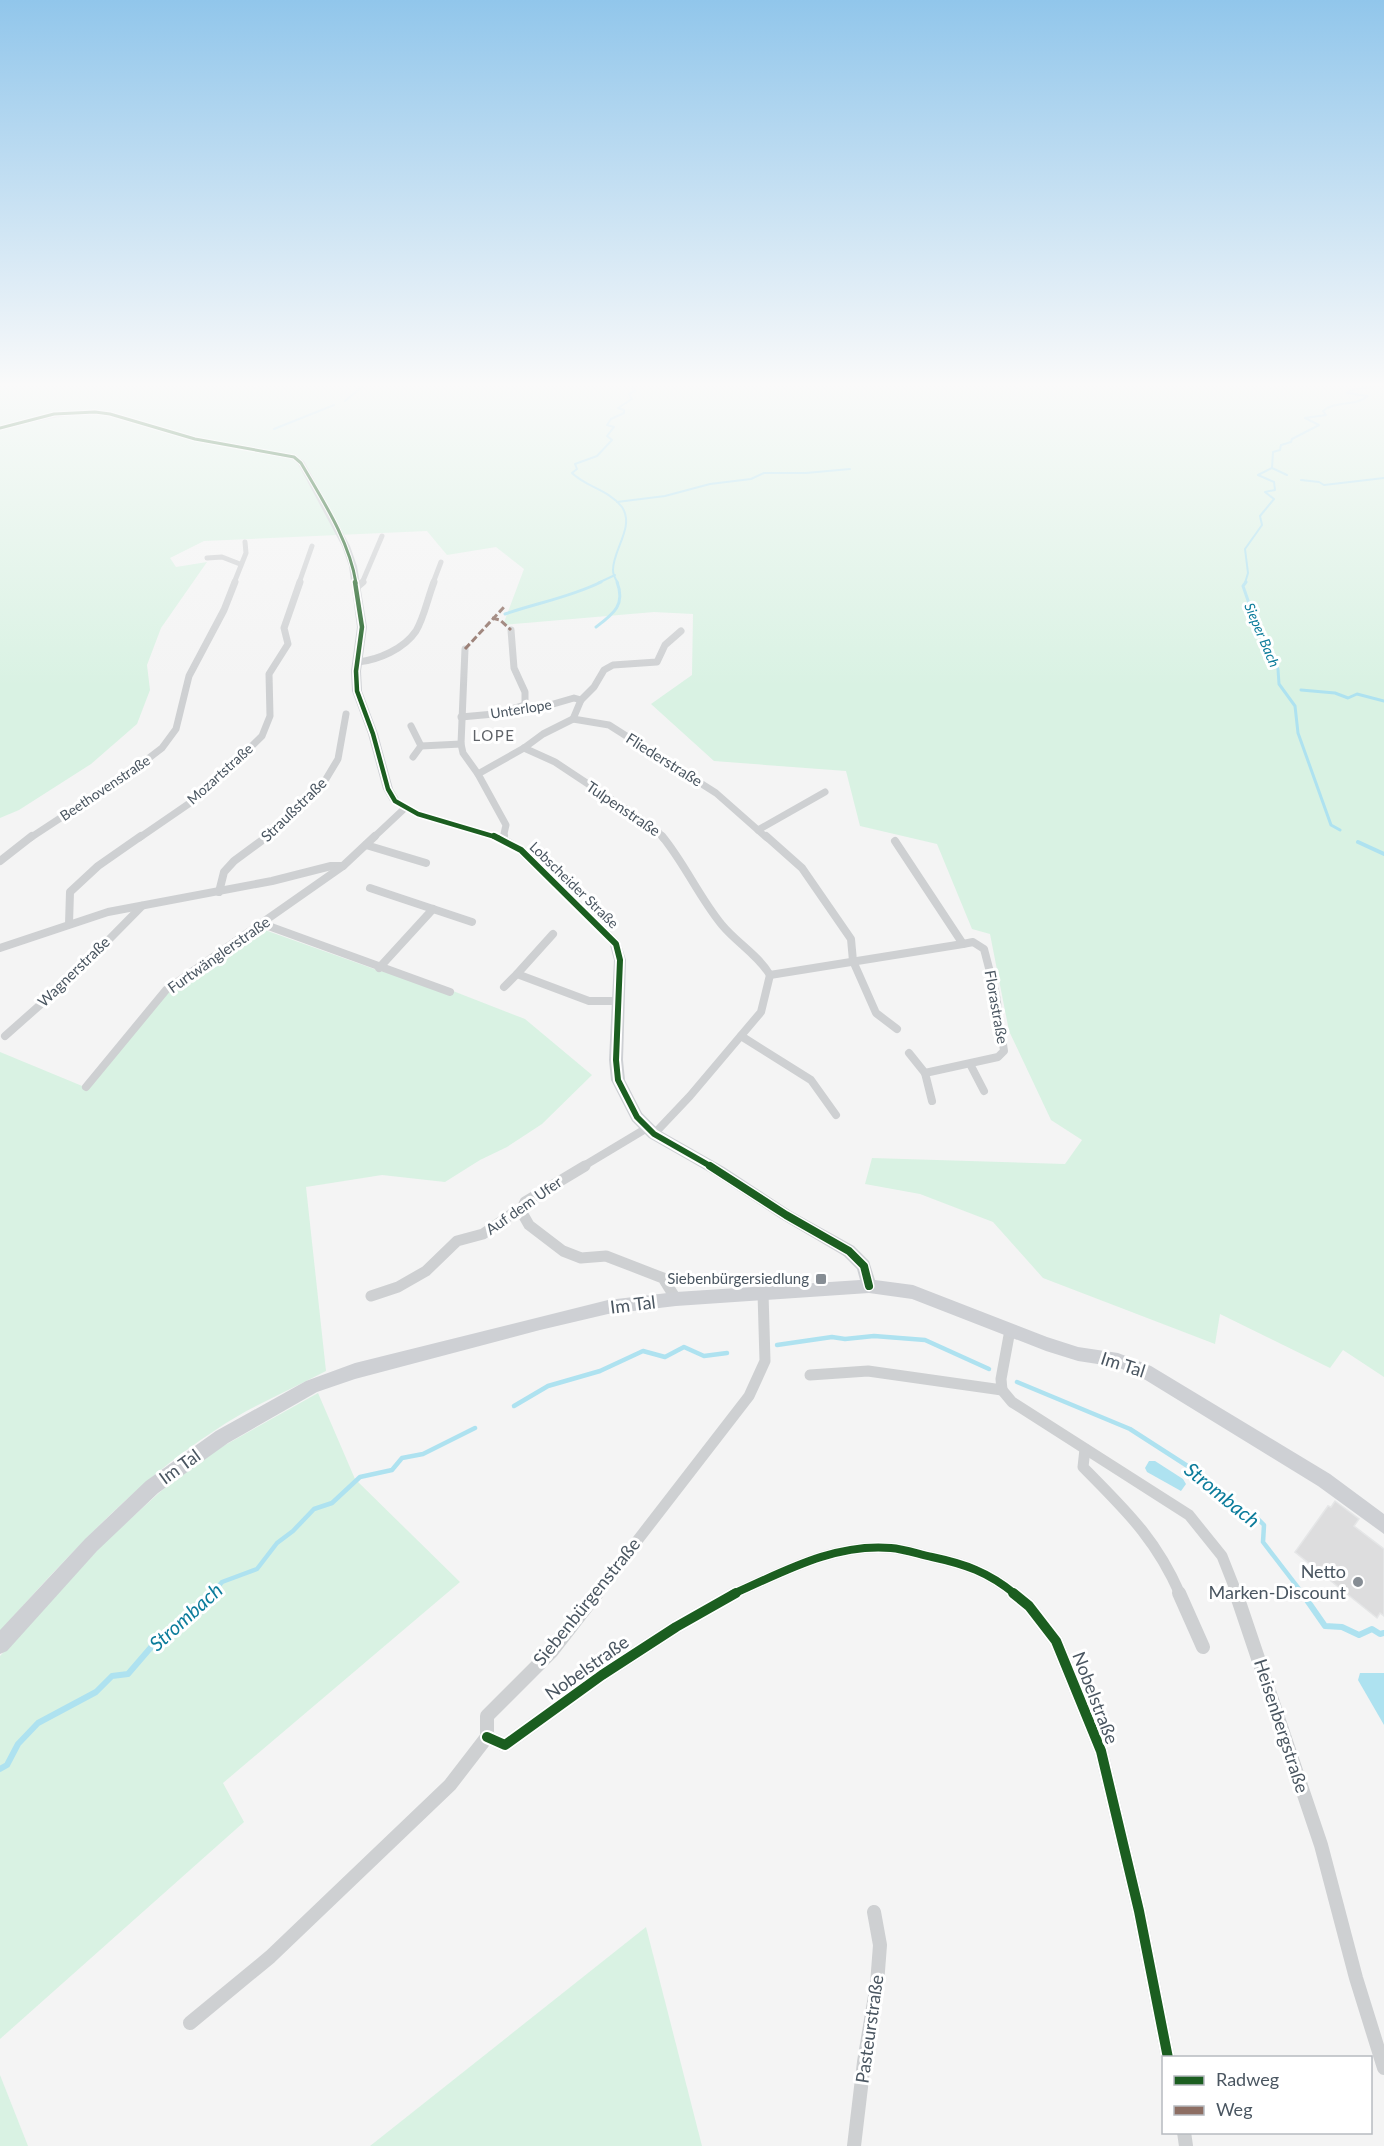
<svg xmlns="http://www.w3.org/2000/svg" width="1384" height="2146" font-family="Lato,sans-serif">
  <rect width="100%" height="100%" fill="#f4f4f4"/>
  <g fill="#d9f2e3">
    <path d="M0,386H1384V1377L1343,1350L1330,1368L1220,1314L1215,1344L1043,1278L993,1222L920,1194L865,1184L872,1158L1065,1164L1082,1140L1051,1120L1009,1031L990,934L972,929L937,844L860,826L846,771L714,761L651,704L692,675L693,614L654,612L503,625L524,569L496,547L447,555L427,531L204,541L170,558L176,567L207,562L161,628L147,665L150,690L137,724L91,764L19,810L0,818Z"/>
    <path d="M262,929L377,970L453,991L525,1019L592,1075L542,1124L507,1147L480,1160L445,1182L382,1175L306,1187L326,1371C290,1390 251,1406 217,1429C133,1483 67,1557 0,1631V1052L87,1088L168,992Z"/>
    <path d="M318,1393L355,1479L460,1582L223,1783L244,1822L0,2039V1656L104,1543L160,1492L209,1454Z"/>
    <path d="M646,1927L702,2146H370Z"/>
    <path d="M0,2075L28,2146H0Z"/>
  </g>
  <g fill="#aee2f0">
    <path d="M1149,1461H1155L1183,1479L1186,1484L1181,1491L1147,1472L1145,1468Z"/>
    <path d="M1360,1673H1384V1725L1358,1680Z"/>
  </g>
  <g fill="none" stroke-linecap="round" stroke-linejoin="round">
    <g stroke="#aee2f0" stroke-width="2">
      <path d="M345,401L363,386"/>
      <path d="M274,429L334,405"/>
      <path d="M1272,468L1273,452L1280,450L1281,445L1291,442L1292,439L1319,425L1305,418L1326,415L1323,411C1336,400 1355,407 1368,396L1347,393L1351,390L1377,386"/>
      <path d="M1272,468L1287,475"/>
      <path d="M1301,480L1319,482L1324,485L1384,478"/>
      <path d="M617,502L665,496L710,484L751,479L764,473H806L850,469"/>
      <path d="M598,583L615,575"/>
      <path d="M618,583C616,580 613,574 613,570C613,549 635,527 622,507C609,490 586,487 572,473L577,469L575,464L597,456L612,440L607,436L614,427L607,425L611,419L624,413V410L618,408L632,399L629,394L635,391L632,389L635,386"/>
      <path d="M1245,583L1248,573L1245,549L1262,525L1260,516L1274,499L1265,492L1275,490L1274,482L1258,475L1272,468"/>
    </g>
    <g stroke="#aee2f0" stroke-width="3">
      <path d="M1246,582L1243,586L1263,644L1278,669L1279,684L1295,706L1298,733L1331,825L1340,830"/>
      <path d="M505,614C537,603 571,597 601,582"/>
      <path d="M596,627C613,614 626,605 617,582"/>
      <path d="M1301,690L1335,693L1348,698L1357,694L1384,701"/>
    </g>
    <path stroke="#aee2f0" stroke-width="4" d="M1358,842L1384,854"/>
    <g stroke="#aee2f0" stroke-width="4.5">
      <path d="M777,1345L832,1337L845,1339L874,1336L925,1340L989,1369"/>
      <path d="M1017,1382L1130,1429L1189,1467L1221,1493L1236,1510L1255,1516L1264,1525L1263,1542L1303,1594"/>
      <path d="M514,1406L548,1386L600,1371L643,1351L665,1357L684,1347L704,1356L727,1353"/>
      <path d="M212,1594L222,1582L257,1569L277,1543L293,1531L314,1509L332,1503L360,1477L392,1470L402,1458L423,1454L475,1428"/>
    </g>
    <g stroke="#aee2f0" stroke-width="6">
      <path d="M1302,1593L1325,1626L1342,1627L1359,1635L1372,1629L1380,1634L1384,1633"/>
      <path d="M0,1769L7,1765L18,1744L38,1723L96,1692L112,1676L128,1674L159,1638L202,1605L213,1593"/>
    </g>
  </g>
  <path fill="#ddddde" stroke="#e5e6e7" stroke-width="1.5" d="M1335,1501L1359,1519L1354,1526L1384,1549V1616L1380,1613L1377,1618L1295,1552L1328,1506L1331,1507Z"/>
  <g fill="none" stroke-linecap="round" stroke-linejoin="round">
    <g stroke="#ced0d2" stroke-width="5">
      <path d="M207,558L222,557L240,564"/>
      <path d="M234,583L246,553L245,542"/>
      <path d="M299,583L312,546"/>
      <path d="M362,583L382,536"/>
      <path d="M433,583L441,562"/>
    </g>
    <g stroke="#ced0d2" stroke-width="7">
      <path d="M357,587L363,582"/>
      <path d="M511,630L514,668L525,692V705"/>
      <path d="M465,649L461,744L463,753L478,774"/>
      <path d="M358,662C378,660 404,649 416,631C424,618 428,597 434,582"/>
      <path d="M461,717L494,714L525,705L536,709L574,698L581,700"/>
      <path d="M573,719L581,700L594,687L604,670L613,665L657,662L665,645L681,631"/>
      <path d="M411,726L421,746"/>
      <path d="M524,748L555,762L656,829L663,838"/>
      <path d="M413,757L421,746L461,744"/>
      <path d="M758,830L825,792"/>
      <path d="M30,838L132,771L162,748L176,729L189,676L224,610L235,582"/>
      <path d="M139,838L203,794L262,736L270,716L269,674L288,644L284,628L300,582"/>
      <path d="M266,838L323,784L338,759L346,714"/>
      <path d="M373,838L405,808"/>
      <path d="M503,838L506,825L478,774L524,748L543,734L573,719L609,725L716,793L767,838"/>
    </g>
    <g stroke="#ced0d2" stroke-width="8">
      <path d="M662,836C685,864 699,897 722,925C737,943 758,955 770,975"/>
      <path d="M766,836L802,868L851,939L853,961L876,1013L897,1029"/>
      <path d="M503,839L504,836"/>
      <path d="M366,845L426,863"/>
      <path d="M0,861L32,836"/>
      <path d="M370,888L472,922"/>
      <path d="M219,892L224,872L234,861L268,836"/>
      <path d="M69,924L70,892L98,866L141,836"/>
      <path d="M263,924L450,992"/>
      <path d="M0,948L108,912L272,881L331,866H343L375,836"/>
      <path d="M379,968L433,909"/>
      <path d="M517,974L553,934"/>
      <path d="M770,975L963,944L895,841"/>
      <path d="M504,987L517,974L589,1001H619"/>
      <path d="M5,1036L75,974L142,906"/>
      <path d="M741,1036L811,1080L836,1115"/>
      <path d="M909,1053L925,1073"/>
      <path d="M970,1064L984,1091"/>
      <path d="M86,1087L166,990L343,866"/>
      <path d="M932,1101L925,1073L998,1057L1004,1051L996,995L984,949L973,942L963,944"/>
      <path d="M654,1134L690,1096L761,1012L770,975"/>
      <path d="M582,1167L647,1128"/>
    </g>
    <g stroke="#ced0d2" stroke-width="11">
      <path d="M521,1211L529,1225L563,1251L581,1258L606,1256L663,1278L676,1299"/>
      <path d="M371,1296L398,1287L426,1271L457,1241L483,1234L515,1212L521,1211L525,1202L585,1166"/>
      <path d="M810,1375L868,1371L1002,1390L1001,1379L1010,1330"/>
      <path d="M1002,1390L1012,1402L1189,1515L1222,1556L1237,1594"/>
      <path d="M1085,1449L1083,1467C1125,1510 1155,1537 1180,1594"/>
      <path d="M596,1594L749,1396L765,1361L763,1293"/>
      <path d="M733,1594C783,1572 834,1543 891,1548C904,1549 918,1554 932,1557C965,1564 988,1572 1015,1594"/>
    </g>
    <g stroke="#ced0d2" stroke-width="14">
      <path d="M1013,1593L1029,1606L1056,1641L1101,1751L1139,1911L1168,2058"/>
      <path d="M1179,1593L1203,1647"/>
      <path d="M1236,1593L1321,1845L1356,1978L1384,2068"/>
      <path d="M487,1737L505,1745L602,1675L676,1627L736,1593"/>
      <path d="M190,2023L270,1957L450,1785L487,1737V1716L552,1651L597,1593"/>
      <path d="M1184,2132L1186,2146"/>
      <path d="M854,2146L864,2062L877,1984L880,1945L874,1912"/>
    </g>
    <path fill="#ced0d4" fill-rule="evenodd" d="M95,410L112,413L196,437L294,455L304,461L350,546L357,566L367,627L361,671L362,691L378,734L393,789L399,799L422,812L507,837L525,847L620,941L626,960L623,1060L625,1080L642,1113L659,1130L724,1167L791,1211L854,1246L869,1261L875,1280L913,1285L1047,1337L1078,1347L1118,1353L1151,1366L1330,1474L1384,1514V1534L1318,1486L1139,1376L1117,1367L1078,1361L1046,1351L912,1299L869,1293L676,1306L608,1314L540,1330L355,1379L317,1392L228,1443L158,1493L97,1551L7,1651L0,1654V1630L85,1539L146,1481L216,1431L306,1381L355,1363L608,1300L676,1292L860,1280L857,1269L844,1256L781,1219L714,1175L649,1138L632,1121L611,1080L609,1060L614,960L610,945L604,937L517,853L499,841L414,816L390,801L383,789L368,734L352,691L351,671L357,627L349,566L342,546L298,464L292,459L195,441L109,416C71,411 37,421 0,430V426L54,412Z"/>
    <g stroke="#8d6e63" stroke-width="3" stroke-dasharray="7 3" stroke-linecap="butt">
      <path d="M492,618L500,620L511,630"/>
      <path d="M465,649L504,607"/>
    </g>
    <g stroke="#fff" stroke-width="5">
      <path id="cycleway-far4" d="M0,428L54,414L95,412L110,414L195,439L294,457L301,463C323,501 349,540 356,583"/>
    </g>
    <g stroke="#fff" stroke-width="8">
      <path id="cycleway-far3" d="M355,582L362,627L356,671L357,691L373,734L388,789L395,801L418,814L499,838"/>
    </g>
    <g stroke="#fff" stroke-width="10">
      <path id="cycleway-far2" d="M494,836L521,850L616,944L620,960L616,1060L618,1080L637,1117L654,1134L712,1167"/>
    </g>
    <g stroke="#fff" stroke-width="11">
      <g id="cycleway-far1">
        <path d="M710,1166L786,1215L849,1251L864,1266L869,1286"/>
        <path d="M733,1594C783,1572 834,1543 891,1548C904,1549 918,1554 932,1557C965,1564 988,1572 1015,1594"/>
      </g>
    </g>
    <g stroke="#fff" stroke-width="14">
      <g id="cycleway">
        <path d="M1013,1593L1029,1606L1056,1641L1101,1751L1139,1911L1168,2058"/>
        <path d="M487,1737L505,1745L602,1675L676,1627L736,1593"/>
      </g>
    </g>
    <use href="#cycleway-far4" stroke="#1b5e20" stroke-width="3"/>
    <use href="#cycleway-far3" stroke="#1b5e20" stroke-width="4.5"/>
    <use href="#cycleway-far2" stroke="#1b5e20" stroke-width="6"/>
    <use href="#cycleway-far1" stroke="#1b5e20" stroke-width="8"/>
    <use href="#cycleway" stroke="#1b5e20" stroke-width="10"/>
  </g>
  <linearGradient id="sky" x2="0" y2="1"><stop stop-color="#91c6eb"/><stop offset="0.56" stop-color="#fafafa"/><stop offset="1" stop-color="#fafafa" stop-opacity="0"/></linearGradient>
  <rect width="1384" height="687" fill="url(#sky)"/>
  <g fill="#868d94" stroke="#fff" stroke-width="2">
    <rect x="815" y="1273" width="12" height="12" rx="3"/>
    <circle cx="1358" cy="1582" r="6"/>
  </g>
  <g text-anchor="middle" stroke-width="6" stroke-linejoin="round" paint-order="stroke">
    <g font-size="14" font-style="italic" fill="#0c7c9b" stroke="#fff">
      <text transform="translate(1262 635) rotate(67)" y="5">Sieper Bach</text>
    </g>
    <g font-size="14" fill="#4a5661" stroke="#fff">
      <text transform="translate(521 709) rotate(-9)" y="5">Unterlope</text>
      <text transform="translate(220 774) rotate(-42)" y="5">Mozartstraße</text>
      <text transform="translate(105 788) rotate(-34)" y="5">Beethovenstraße</text>
      <text transform="translate(574 885) rotate(44)" y="5">Lobscheider Straße</text>
    </g>
    <g font-size="15" letter-spacing="1.5" fill="#5f6368" stroke="#fff">
      <text x="494" y="741">LOPE</text>
    </g>
    <g font-size="15" fill="#4a5661" stroke="#fff">
      <text transform="translate(664 760) rotate(32)" y="5">Fliederstraße</text>
      <text transform="translate(623 809) rotate(34)" y="5">Tulpenstraße</text>
      <text transform="translate(294 810) rotate(-44)" y="5">Straußstraße</text>
      <text transform="translate(219 955) rotate(-35)" y="5">Furtwänglerstraße</text>
      <text transform="translate(74 972) rotate(-44)" y="5">Wagnerstraße</text>
      <text transform="translate(996 1007) rotate(80)" y="5">Florastraße</text>
      <text transform="translate(524 1206) rotate(-35)" y="5">Auf dem Ufer</text>
    </g>
    <g font-size="15" fill="#4a5661" stroke="#fff" text-anchor="end">
      <text x="809" y="1284">Siebenbürgersiedlung</text>
    </g>
    <g font-size="18" fill="#4a5661" stroke="#fff">
      <text transform="translate(633 1305) rotate(-7)" y="6">Im Tal</text>
      <text transform="translate(1123 1365) rotate(18)" y="6">Im Tal</text>
      <text transform="translate(180 1467) rotate(-36)" y="6">Im Tal</text>
      <text transform="translate(587 1602) rotate(-51)" y="6">Siebenbürgenstraße</text>
      <text transform="translate(587 1668) rotate(-35)" y="6">Nobelstraße</text>
      <text transform="translate(1095 1698) rotate(69)" y="6">Nobelstraße</text>
      <text transform="translate(1281 1726) rotate(72)" y="6">Heisenbergstraße</text>
      <text transform="translate(870 2029) rotate(-82)" y="6">Pasteurstraße</text>
    </g>
    <g font-size="18" fill="#4a5661" stroke="#fff" text-anchor="end">
      <text x="1346" y="1578">Netto<tspan x="1346" dy="21">Marken-Discount</tspan></text>
    </g>
    <g font-size="20" font-style="italic" fill="#0c7c9b" stroke="#fff">
      <text transform="translate(1222 1495) rotate(39)" y="7">Strombach</text>
      <text transform="translate(186 1617) rotate(-42)" y="7">Strombach</text>
    </g>
  </g>
  <rect x="1162" y="2056" width="210" height="78" fill="#ffffff" stroke="#b7bbc0" stroke-width="1.5"/>
  <rect x="1174" y="2076" width="30" height="9" fill="#1b5e20" stroke="#b7bbc0" stroke-width="1.5"/>
  <text x="1216" y="2086" font-size="18" fill="#4a5661">Radweg</text>
  <rect x="1174" y="2106" width="30" height="9" fill="#8d6e63" stroke="#b7bbc0" stroke-width="1.5"/>
  <text x="1216" y="2116" font-size="18" fill="#4a5661">Weg</text>
</svg>
